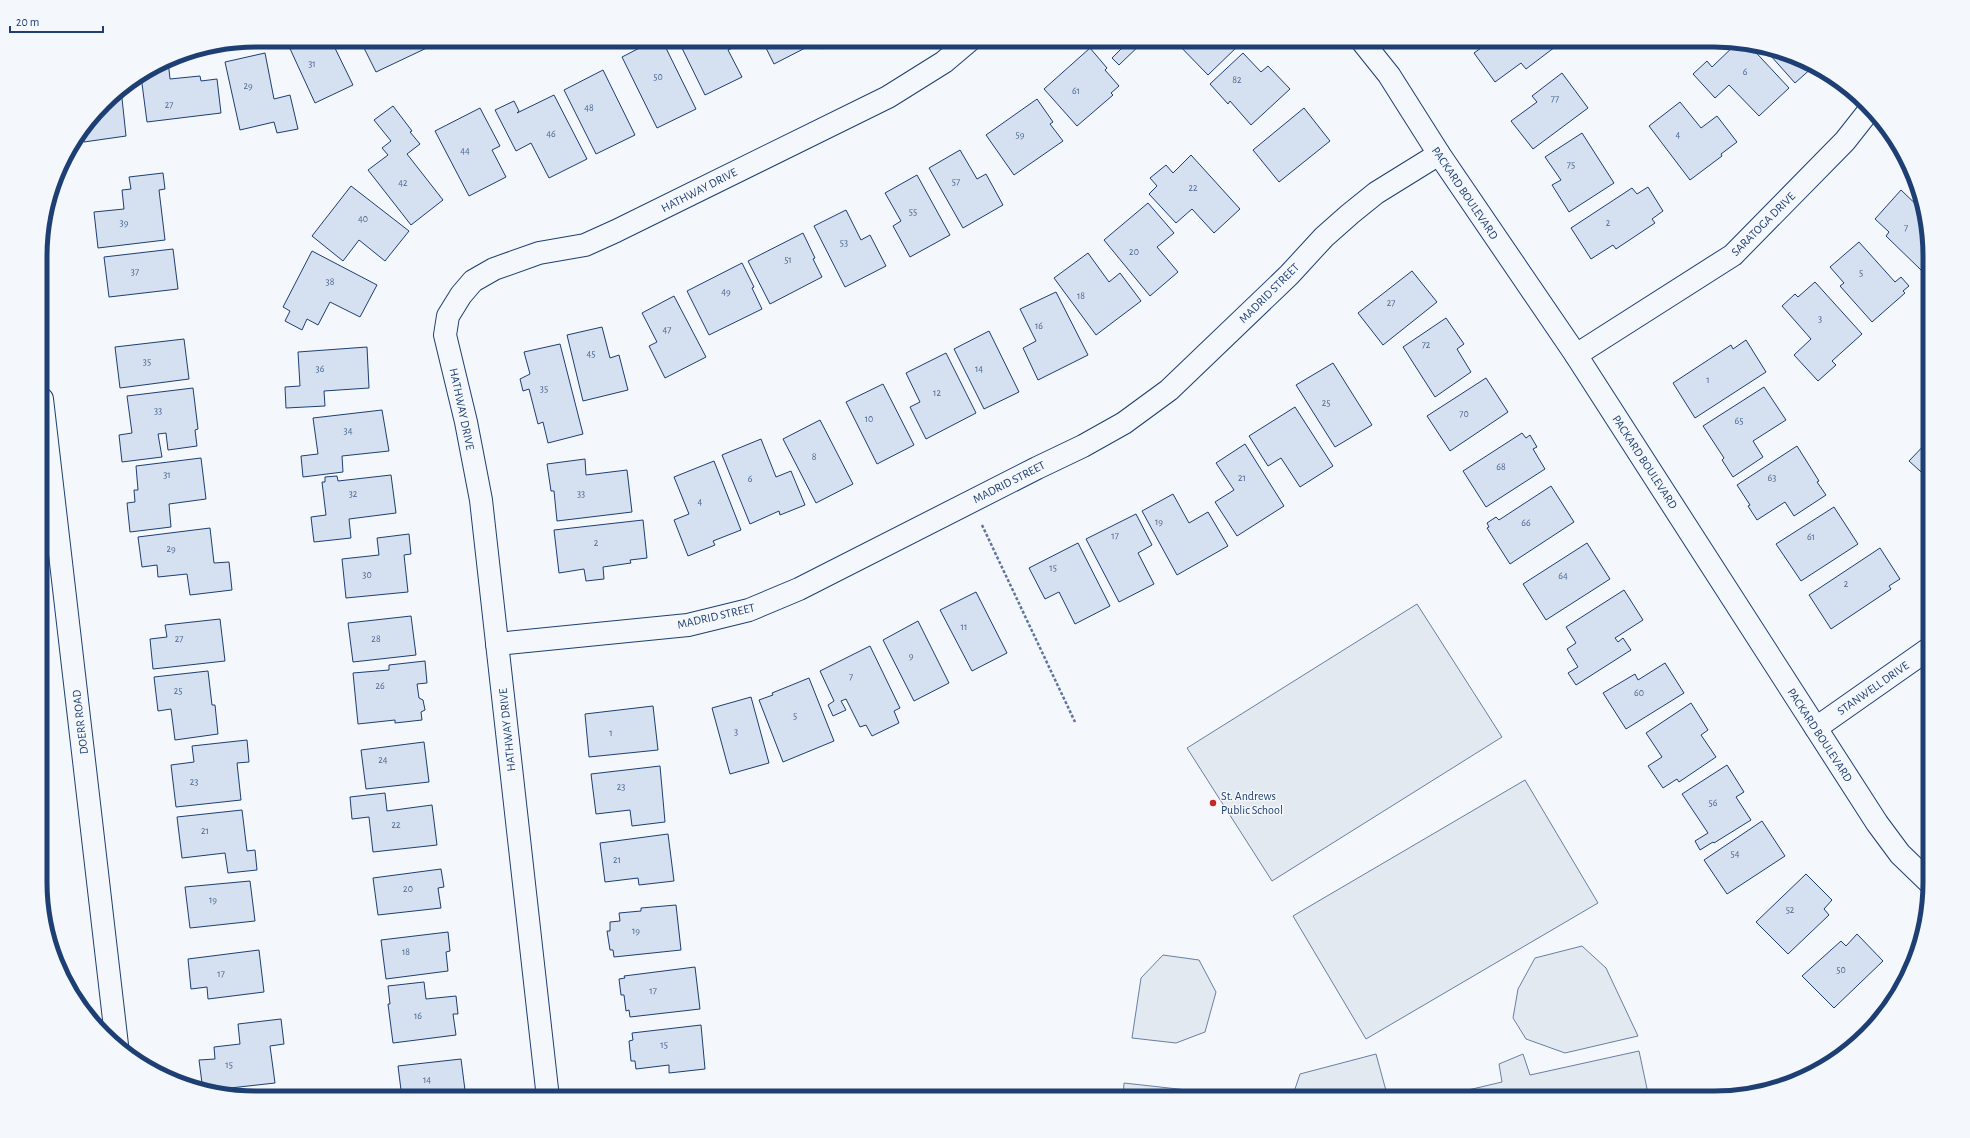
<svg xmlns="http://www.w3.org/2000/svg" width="1970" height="1138" font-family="'Alegreya Sans',sans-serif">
  <rect width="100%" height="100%" fill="#f4f7fb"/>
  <g fill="#e3e9f0" stroke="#687fa3">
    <path d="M1417,604L1502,737L1272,881L1187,748Z"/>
    <path d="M1525,780L1598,903L1366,1039L1293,916Z"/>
    <path d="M1582,946L1606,968L1638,1036L1565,1053L1526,1039L1513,1018L1518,989L1535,958Z"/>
    <path d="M1163,955L1199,960L1216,992L1205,1032L1176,1043L1132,1038L1141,978Z"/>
    <path d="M1639,1051L1649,1098H1434L1502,1082L1499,1064L1523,1054L1530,1075Z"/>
    <path d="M1376,1054L1388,1098H1292L1300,1074Z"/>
  </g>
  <path fill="#e3e8f0" stroke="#687fa3" d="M1124,1083L1196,1091V1098H1123Z"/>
  <g fill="#d5e0f0" stroke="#1d3f73">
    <path d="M286,40H331L353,85L315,103Z"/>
    <path d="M360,40H431L433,45L376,72Z"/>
    <path d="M655,40H662L696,109L657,128L622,57Z"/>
    <path d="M678,40H734L737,46L728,50L742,77L705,95Z"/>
    <path d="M762,40H809L811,45L774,64Z"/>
    <path d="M817,40H840L822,49Z"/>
    <path d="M1128,40H1145L1119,65L1112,58L1129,41Z"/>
    <path d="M1174,40H1234L1239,45L1208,75Z"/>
    <path d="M1492,40H1550L1555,47L1526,69L1521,63L1495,82L1474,53Z"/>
    <path d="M1737,43L1748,44L1789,88L1759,116L1729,85L1715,98L1693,74L1707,61L1712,67Z"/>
    <path d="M1762,46L1770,47L1814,66L1795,83Z"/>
    <path d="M1090,48L1107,68L1105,70L1119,86L1111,93L1113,95L1077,126L1044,89Z"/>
    <path d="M265,53L274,99L290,95L298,129L277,133L274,122L240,130L225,62Z"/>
    <path d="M1243,53L1261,72L1268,66L1290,89L1251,125L1230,101L1228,104L1210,84Z"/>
    <path d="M168,60L170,79L200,76L201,81L217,79L221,113L147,122L141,76Z"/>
    <path d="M603,70L635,135L596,154L564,90Z"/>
    <path d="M1562,73L1588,108L1533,149L1511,121L1537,102L1532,96Z"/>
    <path d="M121,89L126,136L84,142L83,133L113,94Z"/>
    <path d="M554,95L587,159L549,178L531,143L516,151L495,110L514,101L519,111L517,113Z"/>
    <path d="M1037,99L1053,122L1050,124L1063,141L1014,175L986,135Z"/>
    <path d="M1680,102L1701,128L1717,116L1737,142L1721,154L1722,156L1690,180L1649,126Z"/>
    <path d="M393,106L412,131L410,132L420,144L407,154L443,200L411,225L368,170L388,155L382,148L391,141L374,120Z"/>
    <path d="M480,108L500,146L492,150L506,177L469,196L435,131Z"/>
    <path d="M1304,108L1330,141L1279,182L1253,150Z"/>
    <path d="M1582,133L1614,183L1569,212L1552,185L1561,180L1545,157Z"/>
    <path d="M960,150L977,179L986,174L1003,205L963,228L929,168Z"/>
    <path d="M1191,155L1240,209L1214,233L1192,209L1176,223L1149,194L1157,186L1150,178L1166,165L1173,173Z"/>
    <path d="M163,173L165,189L159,190L165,240L98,248L94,212L124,209L122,190L131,189L129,177Z"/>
    <path d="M917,175L950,235L910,257L893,226L901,221L885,193Z"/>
    <path d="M1914,176L1919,187L1920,191L1909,182Z"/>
    <path d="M351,186L409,231L385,261L359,240L343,261L312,236Z"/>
    <path d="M1648,187L1663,211L1652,219L1655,223L1616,249L1613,245L1591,259L1571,228L1632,188L1637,194Z"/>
    <path d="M1901,190L1924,212L1930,241V261L1921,270L1886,236L1889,232L1875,219Z"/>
    <path d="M1148,203L1174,233L1157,247L1178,272L1150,296L1104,240Z"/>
    <path d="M846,210L861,240L870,235L886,266L845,287L814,226Z"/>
    <path d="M803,233L815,258L813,259L822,277L770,304L748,261Z"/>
    <path d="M1859,242L1895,282L1901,277L1909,286L1903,291L1905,293L1872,322L1840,286L1844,283L1830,267Z"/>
    <path d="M173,249L178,289L109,297L104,257Z"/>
    <path d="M312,251L377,285L360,317L330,302L318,325L307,319L302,330L285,321L290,311L283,307Z"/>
    <path d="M1088,253L1109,282L1120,273L1141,301L1096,335L1054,278Z"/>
    <path d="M742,263L754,287L752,288L762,309L709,335L687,291Z"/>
    <path d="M1412,271L1437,302L1383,345L1358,313Z"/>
    <path d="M1815,282L1862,334L1832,361L1836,365L1818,381L1794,355L1811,339L1782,306L1795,294L1798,297Z"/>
    <path d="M1056,292L1088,355L1038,380L1023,348L1036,341L1020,309Z"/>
    <path d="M674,296L706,357L665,378L649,346L657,342L642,313Z"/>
    <path d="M1446,318L1464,344L1457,349L1471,372L1435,397L1403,347Z"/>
    <path d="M602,327L610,358L619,355L628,390L583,401L567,335Z"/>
    <path d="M989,331L1019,392L984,409L954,349Z"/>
    <path d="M184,339L189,379L120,388L115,347Z"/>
    <path d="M1746,340L1766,372L1695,418L1673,383L1731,345L1733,349Z"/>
    <path d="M560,344L583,434L548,443L543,422L538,424L529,389L523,391L520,379L530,374L524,352Z"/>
    <path d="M367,347L369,388L324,391L325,406L286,408L285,387L300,386L298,352Z"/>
    <path d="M946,353L976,413L926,439L910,407L920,402L906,373Z"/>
    <path d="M1333,363L1372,425L1335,447L1296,385Z"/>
    <path d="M1486,378L1508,412L1450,451L1427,416Z"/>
    <path d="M883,384L914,445L877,464L846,402Z"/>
    <path d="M1764,387L1786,420L1753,441L1763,457L1733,477L1722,460L1724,458L1703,426Z"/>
    <path d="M193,388L198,429L195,430L197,446L168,450L166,433L158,434L162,457L122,462L119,435L132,433L127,396Z"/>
    <path d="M1295,407L1333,466L1300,487L1281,458L1268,466L1249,436Z"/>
    <path d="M382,410L389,451L342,456L343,472L303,477L301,456L318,454L313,418Z"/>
    <path d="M820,420L853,484L816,503L783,439Z"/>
    <path d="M1522,433L1526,438L1530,435L1537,447L1533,449L1545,469L1486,507L1463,471Z"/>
    <path d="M761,439L776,477L791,471L805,505L780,515L779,511L750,524L722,455Z"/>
    <path d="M1930,439V480L1909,461Z"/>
    <path d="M1245,444L1284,506L1237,536L1215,502L1234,490L1216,463Z"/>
    <path d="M1797,446L1819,481L1817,482L1826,495L1794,516L1785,502L1757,520L1748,506L1750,505L1737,485Z"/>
    <path d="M201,458L206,499L169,504L171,527L130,532L127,503L135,502L134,490H138L136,466Z"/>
    <path d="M585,459L586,475L627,470L632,512L557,521L554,491H551L547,464Z"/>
    <path d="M714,461L741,530L713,541L715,545L688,556L674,520L689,514L674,477Z"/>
    <path d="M391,475L396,513L349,519L351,538L314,542L311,517L326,515L322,482H325V477L337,476L338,481Z"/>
    <path d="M1551,486L1574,522L1510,564L1487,528L1489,527L1487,523L1496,517L1499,520Z"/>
    <path d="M1173,494L1189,523L1208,512L1228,546L1177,575L1142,511Z"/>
    <path d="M1834,507L1858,544L1801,581L1776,544Z"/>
    <path d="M1136,514L1152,545L1138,553L1154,584L1119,602L1086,539Z"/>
    <path d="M643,520L647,558L630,560L631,563L603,567L604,579L586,581L584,569L559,573L554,530Z"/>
    <path d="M210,528L214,563L229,562L232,590L190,595L187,574L158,577L157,565L142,567L138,537Z"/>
    <path d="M409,534L411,554L404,555L408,592L346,598L342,559L379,555L377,538Z"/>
    <path d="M1078,543L1110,606L1075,624L1059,592L1045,599L1029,568Z"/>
    <path d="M1587,543L1610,579L1546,620L1523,584Z"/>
    <path d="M1880,548L1900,579L1889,586L1891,589L1831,629L1809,595Z"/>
    <path d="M1624,590L1643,620L1615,638L1618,642L1623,638L1631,650L1576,685L1568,673L1578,667L1567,649L1576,643L1566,627Z"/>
    <path d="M976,592L1007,653L972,671L940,610Z"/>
    <path d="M411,616L416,655L353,662L348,623Z"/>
    <path d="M220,619L225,661L153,669L150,639L167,637L165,625Z"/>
    <path d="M918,621L949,683L914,701L883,640Z"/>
    <path d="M870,646L900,708L894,711L899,723L872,736L866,725L860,727L846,699L841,701L846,710L833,716L828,705L834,701L820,671Z"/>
    <path d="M425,661L427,683L417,684L419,698L423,700L425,710L421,712L422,720L395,723V720L358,724L353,673L389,670V665Z"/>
    <path d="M1665,663L1684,693L1626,729L1603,693L1635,674L1638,680Z"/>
    <path d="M208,671L212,705H215L218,734L175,740L171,709L158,711L154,677Z"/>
    <path d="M809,678L834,741L783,762L759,700L773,695L772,693Z"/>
    <path d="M751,697L769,763L730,774L712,708Z"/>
    <path d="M1691,703L1708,730L1701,735L1716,757L1679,782L1677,779L1663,788L1648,766L1662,757L1646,733Z"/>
    <path d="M653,706L658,750L589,757L585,714Z"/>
    <path d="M247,740L249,762L237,763L241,800L176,807L171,765L194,762L192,746Z"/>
    <path d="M424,742L429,782L366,789L361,750Z"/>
    <path d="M1727,765L1744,792L1736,797L1751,820L1714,843L1713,842L1700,850L1695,841L1708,833L1682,794Z"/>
    <path d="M660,766L665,822L632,826L630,810L596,814L591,774Z"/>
    <path d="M385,793L387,811L432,805L437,845L373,852L369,817L352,819L350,797Z"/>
    <path d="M242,810L247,851L255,850L257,870L228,873L225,853L182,858L177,817Z"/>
    <path d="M1762,821L1785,856L1727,894L1704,860Z"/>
    <path d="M668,834L674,881L639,885L638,878L605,882L600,843Z"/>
    <path d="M441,869L444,887L438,888L441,908L378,915L373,878Z"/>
    <path d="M1806,874L1832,900L1824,909L1829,915L1788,954L1756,922Z"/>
    <path d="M250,881L255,921L190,928L185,887Z"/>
    <path d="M676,905L681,950L614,957L613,950H610L607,931H610V922L620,921L619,913L641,911V908Z"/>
    <path d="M448,932L450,951L446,952L448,971L386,979L381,940Z"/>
    <path d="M1857,934L1883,961L1834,1008L1802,976L1841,941L1846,946Z"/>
    <path d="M259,950L264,992L208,999L207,987L191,989L188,959Z"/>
    <path d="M695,967L700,1009L630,1017L629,1010L626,1011L624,995H621L619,979L625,978L624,976Z"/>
    <path d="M424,982L426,999L456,996L458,1014H453L456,1035L393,1043L388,1004H390L388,986Z"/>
    <path d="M281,1019L284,1044L270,1046L275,1083L203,1091L199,1060L215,1059L214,1047L240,1044L238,1024Z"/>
    <path d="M701,1025L705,1069L669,1073V1065L636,1069L635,1061H631L629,1041L633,1040L632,1033Z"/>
    <path d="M461,1059L466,1098H402L398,1066Z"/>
  </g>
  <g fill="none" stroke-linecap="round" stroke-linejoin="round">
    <g stroke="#1d3f73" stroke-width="24">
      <g id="minor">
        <path d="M1361,40L1389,75L1439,154L1576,355L1877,823L1900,854L1930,883"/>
        <path d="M1576,355L1733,255L1845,141L1871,108"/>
        <path d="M42,399L117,1045"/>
        <path d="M497,644L688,625L749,610L799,589L1037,468L1083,446L1124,423L1169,390L1289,275L1324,237L1350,214L1376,193L1439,154"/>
        <path d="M1816,728L1930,648"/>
        <path d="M548,1098L481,500L466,422L445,335L448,316L461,295L473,281L494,269L539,253L585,245L616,231L888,97L944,62L970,40"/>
      </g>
    </g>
    <g stroke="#5e769c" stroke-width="2.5" stroke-dasharray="3 2" stroke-linecap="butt">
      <path d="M982,525L1075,722"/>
      <path d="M1850,1047L1911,969"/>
    </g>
    <use href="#minor" stroke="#f4f7fb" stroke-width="22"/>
  </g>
  <circle fill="#c62828" stroke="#f4f7fb" stroke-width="1.5" cx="1213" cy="803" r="4"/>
  <g text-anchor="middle" stroke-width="3" stroke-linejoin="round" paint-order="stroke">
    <g font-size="10" fill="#4b6792">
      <text x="312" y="67">31</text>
      <text x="1745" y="75">6</text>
      <text x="658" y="80">50</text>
      <text x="1237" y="83">82</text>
      <text x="248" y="89">29</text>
      <text x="1076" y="94">61</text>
      <text x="1555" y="102">77</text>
      <text x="169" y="108">27</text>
      <text x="589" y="111">48</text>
      <text x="551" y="137">46</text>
      <text x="1020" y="138">59</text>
      <text x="1678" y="138">4</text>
      <text x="465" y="154">44</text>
      <text x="1571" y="168">75</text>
      <text x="956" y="185">57</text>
      <text x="403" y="186">42</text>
      <text x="1193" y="191">22</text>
      <text x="913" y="215">55</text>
      <text x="363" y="222">40</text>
      <text x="124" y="226">39</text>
      <text x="1608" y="226">2</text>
      <text x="1906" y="231">7</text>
      <text x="844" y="246">53</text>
      <text x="1134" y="255">20</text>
      <text x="788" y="263">51</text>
      <text x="135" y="275">37</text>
      <text x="1861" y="276">5</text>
      <text x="330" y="285">38</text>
      <text x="726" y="295">49</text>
      <text x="1081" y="299">18</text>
      <text x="1391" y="306">27</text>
      <text x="1820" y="322">3</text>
      <text x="1039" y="329">16</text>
      <text x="667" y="333">47</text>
      <text x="1426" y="348">72</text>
      <text x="591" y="357">45</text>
      <text x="147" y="365">35</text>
      <text x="320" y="372">36</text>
      <text x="979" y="372">14</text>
      <text x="1708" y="383">1</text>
      <text x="544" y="392">35</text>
      <text x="937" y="396">12</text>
      <text x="1326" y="406">25</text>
      <text x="158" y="414">33</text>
      <text x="1464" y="417">70</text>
      <text x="869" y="422">10</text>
      <text x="1739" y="424">65</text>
      <text x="348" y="434">34</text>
      <text x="814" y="460">8</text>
      <text x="1501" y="470">68</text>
      <text x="167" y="478">31</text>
      <text x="1242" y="481">21</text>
      <text x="1772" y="481">63</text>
      <text x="750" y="482">6</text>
      <text x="353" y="497">32</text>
      <text x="581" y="497">33</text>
      <text x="700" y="505">4</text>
      <text x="1159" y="525">19</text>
      <text x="1526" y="526">66</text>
      <text x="1115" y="539">17</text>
      <text x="1811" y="540">61</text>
      <text x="596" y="546">2</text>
      <text x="171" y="552">29</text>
      <text x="1053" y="571">15</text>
      <text x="367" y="578">30</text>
      <text x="1563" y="579">64</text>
      <text x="1846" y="587">2</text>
      <text x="964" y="630">11</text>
      <text x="179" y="642">27</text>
      <text x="376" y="642">28</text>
      <text x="911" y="659">9</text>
      <text x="851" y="680">7</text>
      <text x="380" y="689">26</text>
      <text x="178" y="694">25</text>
      <text x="1639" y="696">60</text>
      <text x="795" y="719">5</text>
      <text x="736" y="735">3</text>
      <text x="611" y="736">1</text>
      <text x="383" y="763">24</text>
      <text x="194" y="785">23</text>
      <text x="621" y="790">23</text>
      <text x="1713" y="806">56</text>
      <text x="396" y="828">22</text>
      <text x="205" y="834">21</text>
      <text x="1735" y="857">54</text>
      <text x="617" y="863">21</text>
      <text x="408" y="892">20</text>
      <text x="213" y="903">19</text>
      <text x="1790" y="913">52</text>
      <text x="636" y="934">19</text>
      <text x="406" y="955">18</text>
      <text x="1841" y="973">50</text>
      <text x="221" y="977">17</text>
      <text x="653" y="994">17</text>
      <text x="418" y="1019">16</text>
      <text x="664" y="1048">15</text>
      <text x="229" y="1068">15</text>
      <text x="427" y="1083">14</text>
    </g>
    <g font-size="12" fill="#1d3f73" stroke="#f4f7fb">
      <text transform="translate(699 190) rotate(-27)" y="4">HATHWAY DRIVE</text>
      <text transform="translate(1465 193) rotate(56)" y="4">PACKARD BOULEVARD</text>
      <text transform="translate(1763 224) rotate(-45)" y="4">SARATOGA DRIVE</text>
      <text transform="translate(1269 293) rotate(-45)" y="4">MADRID STREET</text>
      <text transform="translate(462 409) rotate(78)" y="4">HATHWAY DRIVE</text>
      <text transform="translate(1645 462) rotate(57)" y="4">PACKARD BOULEVARD</text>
      <text transform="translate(1009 482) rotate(-27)" y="4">MADRID STREET</text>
      <text transform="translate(716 616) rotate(-13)" y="4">MADRID STREET</text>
      <text transform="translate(1873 688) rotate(-35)" y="4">STANWELL DRIVE</text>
      <text transform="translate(80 722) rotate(-97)" y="4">DOERR ROAD</text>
      <text transform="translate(507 730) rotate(-96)" y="4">HATHWAY DRIVE</text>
      <text transform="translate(1820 735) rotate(57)" y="4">PACKARD BOULEVARD</text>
    </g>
    <g font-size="12" fill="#1d3f73" stroke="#f4f7fb" text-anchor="start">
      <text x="1221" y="800">St. Andrews<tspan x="1221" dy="14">Public School</tspan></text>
    </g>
  </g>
  <path d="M0 0H1970V1138H0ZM256 47H1714A209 209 0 0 1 1923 256V882A209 209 0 0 1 1714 1091H256A209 209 0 0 1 47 882V256A209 209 0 0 1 256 47Z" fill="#f4f7fb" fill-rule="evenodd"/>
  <path fill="none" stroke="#1d3f73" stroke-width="5" d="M256 47H1714A209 209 0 0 1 1923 256V882A209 209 0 0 1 1714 1091H256A209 209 0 0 1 47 882V256A209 209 0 0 1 256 47Z"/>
  <path d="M10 26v6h93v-6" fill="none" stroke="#1d3f73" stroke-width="2"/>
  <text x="16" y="26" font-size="12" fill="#1d3f73" stroke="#f4f7fb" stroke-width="3" paint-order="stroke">20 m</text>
</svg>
